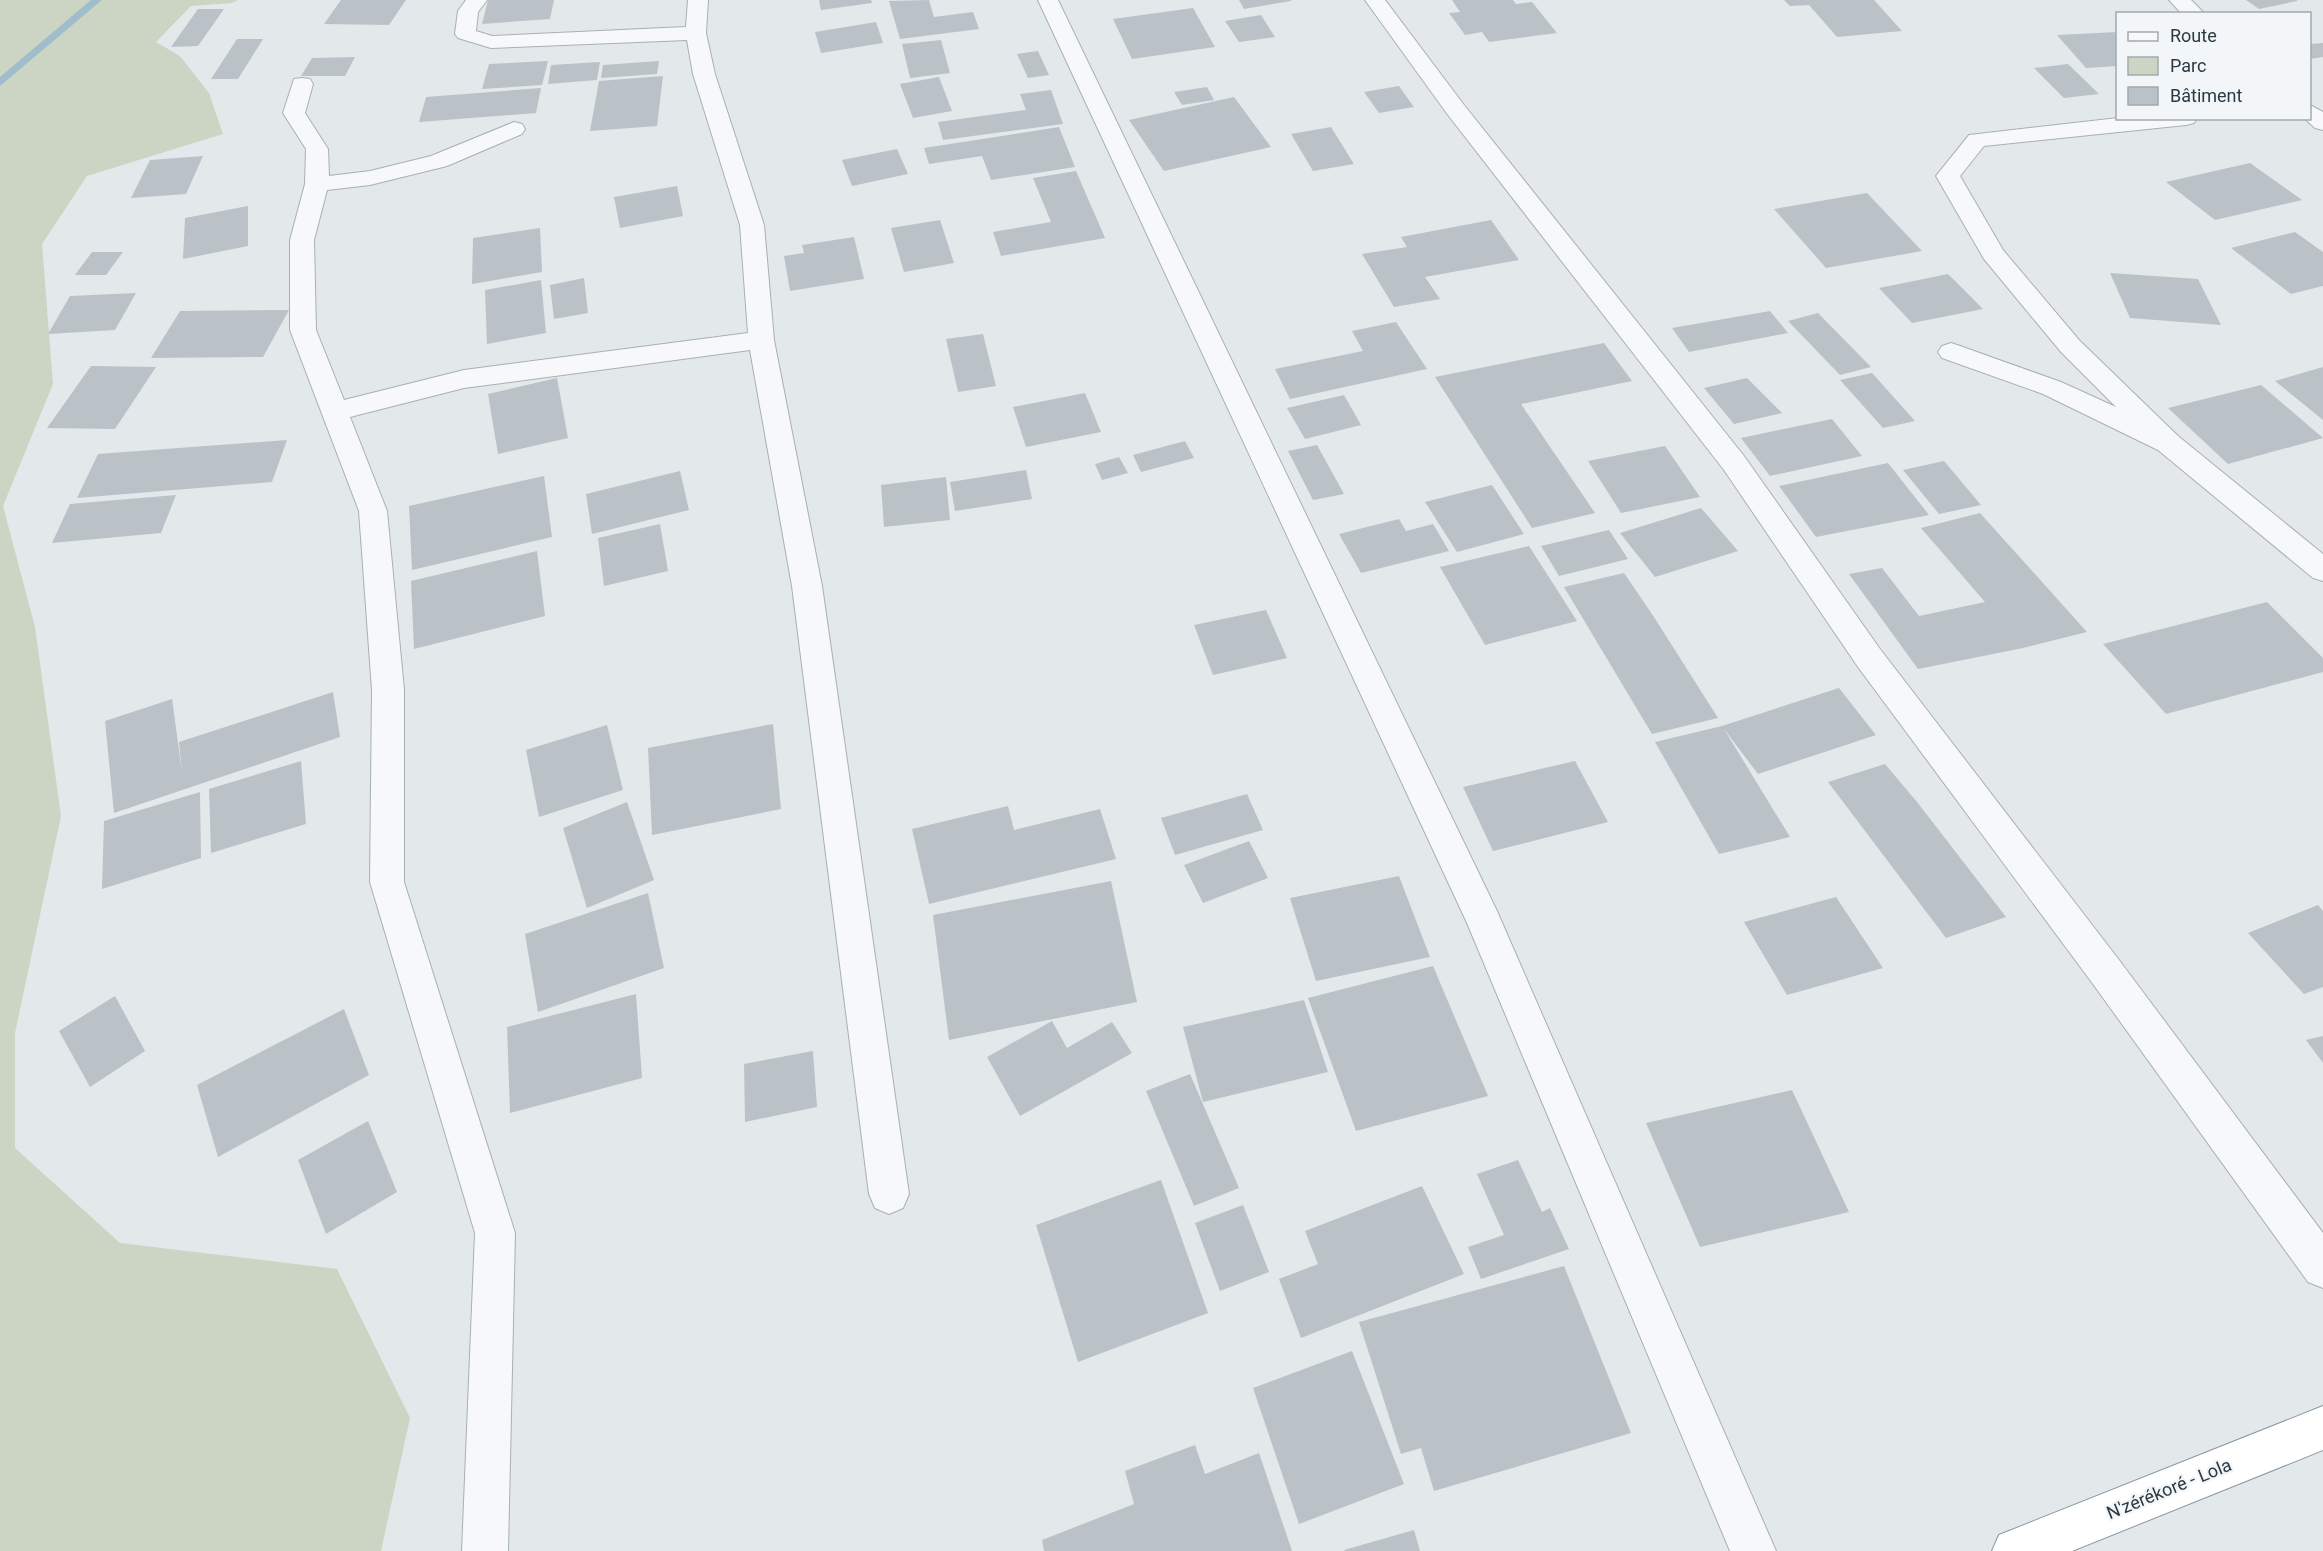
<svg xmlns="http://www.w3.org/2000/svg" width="2323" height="1551" font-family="Roboto,sans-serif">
  <rect width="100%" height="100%" fill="#e3e8eb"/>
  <path fill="#ccd5c4" d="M0,0H238L232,3L191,6L156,42L180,56L209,93L223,134L87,176L42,244L53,384L3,506L35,627L61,816L15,1033V1148L120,1243L337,1269L410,1418L381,1551H0Z"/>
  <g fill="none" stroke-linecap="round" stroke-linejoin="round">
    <path fill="#9fbdcb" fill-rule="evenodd" d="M91,0H102L0,86V77Z"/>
  </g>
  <g fill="#bac2c8">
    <path d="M341,0H406L389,25L324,24Z"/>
    <path d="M488,0H554L550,19L482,24Z"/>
    <path d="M819,0H871L872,3L821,10Z"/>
    <path d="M929,0L934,17L973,12L979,29L900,39L889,1Z"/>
    <path d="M1239,0H1291V1L1244,9Z"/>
    <path d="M1452,0H1513L1516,4L1532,2L1557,33L1489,42L1482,32L1465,35L1449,13L1460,12Z"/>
    <path d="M1784,0H1874L1902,31L1837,37L1809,5L1790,6Z"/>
    <path d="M2246,0H2297V1L2259,9Z"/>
    <path d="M1193,8L1215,47L1132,59L1113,19Z"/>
    <path d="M198,9H224L198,46L171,47Z"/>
    <path d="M1261,15L1275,37L1239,42L1225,21Z"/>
    <path d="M876,22L883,43L821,53L815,32Z"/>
    <path d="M2118,32V66L2086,68L2057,35Z"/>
    <path d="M237,39H263L238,79H211Z"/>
    <path d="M941,40L950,73L910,78L902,44Z"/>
    <path d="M2323,43V57L2310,59V44Z"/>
    <path d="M1038,51L1049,75L1028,78L1017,54Z"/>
    <path d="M355,57L345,76H301L312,58Z"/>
    <path d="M548,61L542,85L482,89L489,64Z"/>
    <path d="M659,61L657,74L601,78L603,65Z"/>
    <path d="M600,62L597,80L548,84L551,65Z"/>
    <path d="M2068,64L2099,94L2064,98L2034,68Z"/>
    <path d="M663,76L657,126L590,131L599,81Z"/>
    <path d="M939,77L952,111L913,118L900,84Z"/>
    <path d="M1399,86L1414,107L1379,113L1364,92Z"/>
    <path d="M1207,87L1214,100L1182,105L1174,92Z"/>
    <path d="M541,88L536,113L419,122L426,97Z"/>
    <path d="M1051,90L1063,124L943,140L938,122L1026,110L1020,94Z"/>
    <path d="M1234,97L1271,147L1164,171L1129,120Z"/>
    <path d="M1059,127L1075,167L991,180L982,156L929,164L924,148Z"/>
    <path d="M1331,127L1354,164L1313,171L1291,134Z"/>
    <path d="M897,149L908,174L852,186L842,160Z"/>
    <path d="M203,156L186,194L131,198L150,160Z"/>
    <path d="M2250,163L2302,200L2215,220L2166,182Z"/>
    <path d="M1076,171L1105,238L1001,256L993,232L1051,222L1033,178Z"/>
    <path d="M677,186L683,216L620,228L614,197Z"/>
    <path d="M1867,193L1922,251L1826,268L1774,209Z"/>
    <path d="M248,206V246L183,259L185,218Z"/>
    <path d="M940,220L954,263L904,272L891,228Z"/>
    <path d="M1491,220L1519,260L1425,277L1440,299L1394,307L1362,254L1407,247L1401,237Z"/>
    <path d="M540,228L542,272L472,284L473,238Z"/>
    <path d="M2295,232L2323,252V286L2291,294L2231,248Z"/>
    <path d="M854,237L864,279L790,291L784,256L804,253L802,245Z"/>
    <path d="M92,252H123L106,275H75Z"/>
    <path d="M2110,273L2198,279L2221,325L2130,318Z"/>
    <path d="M1948,274L1983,309L1912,323L1879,288Z"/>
    <path d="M584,278L588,313L554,319L550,285Z"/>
    <path d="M541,280L546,333L487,344L485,290Z"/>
    <path d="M136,293L115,330L48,334L70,296Z"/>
    <path d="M289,310L263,357L151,358L180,311Z"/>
    <path d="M1770,311L1788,333L1689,352L1672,328Z"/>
    <path d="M1818,313L1871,367L1840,375L1788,321Z"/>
    <path d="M1396,322L1427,369L1290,399L1275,369L1363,351L1352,331Z"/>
    <path d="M983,334L996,386L958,392L946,339Z"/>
    <path d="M1604,343L1632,381L1521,404L1595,513L1532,528L1435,377Z"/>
    <path d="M91,366L156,367L115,429L47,428Z"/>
    <path d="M2323,367V420L2275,381Z"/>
    <path d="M1872,373L1915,421L1883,428L1840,380Z"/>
    <path d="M557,378L568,438L498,454L488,394Z"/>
    <path d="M1747,378L1782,413L1734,424L1704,388Z"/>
    <path d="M2261,385L2323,438L2228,464L2168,408Z"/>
    <path d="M1085,393L1101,432L1026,447L1013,407Z"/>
    <path d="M1344,395L1361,425L1305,439L1287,408Z"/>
    <path d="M1832,419L1862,456L1770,476L1741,438Z"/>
    <path d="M287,440L272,482L77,498L98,454Z"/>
    <path d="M1185,441L1194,458L1141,472L1133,455Z"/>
    <path d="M1317,445L1344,494L1313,500L1288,451Z"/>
    <path d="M1665,446L1700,497L1621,513L1588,461Z"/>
    <path d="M1119,457L1128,473L1102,480L1095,464Z"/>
    <path d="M1944,461L1981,505L1939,514L1903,470Z"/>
    <path d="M1888,463L1929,515L1816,537L1779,486Z"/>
    <path d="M1026,470L1032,499L955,511L950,482Z"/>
    <path d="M680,471L689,510L592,534L586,494Z"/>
    <path d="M544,476L552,537L412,570L409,506Z"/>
    <path d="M946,477L950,520L884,527L881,485Z"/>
    <path d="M1492,485L1524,534L1457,552L1425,502Z"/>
    <path d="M176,495L161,533L52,543L70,504Z"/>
    <path d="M1701,508L1738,551L1655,577L1620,533Z"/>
    <path d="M1980,513L2087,632L2023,648L1918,669L1849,574L1882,568L1919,616L1985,602L1921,528Z"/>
    <path d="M1399,519L1406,531L1433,524L1449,551L1361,573L1339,534Z"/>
    <path d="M660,524L668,571L604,586L598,538Z"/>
    <path d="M1609,530L1628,559L1559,576L1541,546Z"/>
    <path d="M1529,546L1577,621L1485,645L1440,567Z"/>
    <path d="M537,551L545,616L414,649L411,581Z"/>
    <path d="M1624,573L1654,617L1718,718L1652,734L1564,587Z"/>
    <path d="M2267,602L2323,658V672L2166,714L2103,644Z"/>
    <path d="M1266,610L1287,658L1213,675L1194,625Z"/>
    <path d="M1839,688L1876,735L1758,774L1724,729L1790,837L1719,854L1655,742L1722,726Z"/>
    <path d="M333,692L340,737L114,813L105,721L172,699L182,772L179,742Z"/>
    <path d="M773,724L781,809L652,835L648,748Z"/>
    <path d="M607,725L623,790L539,817L526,750Z"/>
    <path d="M301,761L306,824L211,853L209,789Z"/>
    <path d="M1575,761L1608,822L1493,851L1463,787Z"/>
    <path d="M1885,764L1917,802L2006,917L1946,938L1828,782Z"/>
    <path d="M200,792L201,858L102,889L104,821Z"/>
    <path d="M1247,794L1263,830L1175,855L1161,818Z"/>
    <path d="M627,802L654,880L587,908L563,828Z"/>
    <path d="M1008,806L1014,830L1100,809L1116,859L929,904L912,829Z"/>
    <path d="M1249,841L1268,878L1203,903L1184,865Z"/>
    <path d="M1399,876L1430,957L1316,981L1290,898Z"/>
    <path d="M1111,881L1137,1002L949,1040L933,915Z"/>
    <path d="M648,893L664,968L538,1012L525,934Z"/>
    <path d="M1836,897L1883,968L1787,995L1744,922Z"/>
    <path d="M2318,905L2323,911V987L2304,994L2248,933Z"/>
    <path d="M1433,966L1488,1096L1356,1131L1308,998Z"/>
    <path d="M636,994L642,1078L510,1113L507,1027Z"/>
    <path d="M115,996L145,1051L90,1087L59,1031Z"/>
    <path d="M1304,1000L1328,1072L1203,1102L1183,1027Z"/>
    <path d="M344,1009L369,1075L218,1157L197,1085Z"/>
    <path d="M1052,1021L1067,1048L1112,1022L1132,1053L1020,1116L987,1057Z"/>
    <path d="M2323,1036V1063L2306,1040Z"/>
    <path d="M813,1051L817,1107L745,1122L744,1064Z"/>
    <path d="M1190,1074L1239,1188L1194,1206L1146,1091Z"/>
    <path d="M1792,1090L1849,1212L1700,1247L1646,1123Z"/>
    <path d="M368,1121L397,1192L326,1234L298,1160Z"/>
    <path d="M1518,1160L1542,1212L1550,1208L1569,1249L1481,1279L1468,1247L1504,1235L1477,1174Z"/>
    <path d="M1161,1180L1208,1313L1078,1362L1036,1225Z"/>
    <path d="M1422,1186L1464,1274L1301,1338L1279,1279L1318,1264L1305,1231Z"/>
    <path d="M1243,1205L1269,1272L1220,1291L1195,1223Z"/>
    <path d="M1564,1266L1631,1433L1434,1491L1421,1448L1401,1454L1359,1322Z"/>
    <path d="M1352,1351L1404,1484L1299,1524L1253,1388Z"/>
    <path d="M1195,1445L1205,1474L1259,1453L1292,1551H1044L1042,1540L1134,1504L1125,1471Z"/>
    <path d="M1414,1530L1420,1551H1345L1344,1550Z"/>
  </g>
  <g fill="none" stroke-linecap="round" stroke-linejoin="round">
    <g stroke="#a8b0b5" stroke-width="2">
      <g id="street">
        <path d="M466,0H487L478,12L476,31L492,36L686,27L688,0H708L706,33L715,74L764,225L774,340L822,586L909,1194L903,1208L889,1214L875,1208L869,1194L792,586L750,350L464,388L350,417L387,511L404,690V882L515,1233L508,1551H462L475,1233L370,882L372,690L359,511L290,330V240L305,184L306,149L283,113L294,79L302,78L310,79L313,84L305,113L328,149L329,176L370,171L431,156L514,122L522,124L525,129L522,134L447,166L370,185L327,190L314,240L316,330L344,400L464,370L748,333L740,225L693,74L687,40L491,48L458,38L455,34L458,11Z"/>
        <path d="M1038,0H1058L1497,911L1776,1551H1730L1467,923Z"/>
        <path d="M1365,0H1385L1464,105L1744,456L1880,649L2119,960L2323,1233V1288L2308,1282L2093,984L1858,667L1724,470L1448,115Z"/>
        <path d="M2169,0H2191L2205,14H2182Z"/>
        <path d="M2310,105L2323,112V130L2315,128L2304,118H2310Z"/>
        <path d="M2118,118H2197L2194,123L2186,125L1984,146L1960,176L2003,250L2079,340L2178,436L2323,554V581L2313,578L2158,450L2043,394L1942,358L1938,352L1942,346L1951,343L1960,346L2061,382L2116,407L2061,352L1984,259L1936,176L1969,135Z"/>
      </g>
    </g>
    <g stroke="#8a99a2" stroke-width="2">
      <path id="highway" d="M2323,1406V1450L2072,1551H1992L1999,1535Z"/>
    </g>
    <use href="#street" fill="#f6f8f9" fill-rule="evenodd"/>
    <use href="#highway" fill="#fff" fill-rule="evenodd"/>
  </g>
  <g text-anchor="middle" stroke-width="4.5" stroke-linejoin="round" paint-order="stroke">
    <g font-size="18" fill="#2b3943" stroke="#f3f6f8">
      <text transform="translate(2169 1489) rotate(-22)" y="6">N'zérékoré - Lola</text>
    </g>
  </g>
  <rect x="2116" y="12" width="195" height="108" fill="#f3f6f8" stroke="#a3aab0" stroke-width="1.5"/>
  <rect x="2128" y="32" width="30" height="9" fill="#f6f8f9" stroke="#a3aab0" stroke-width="1.5"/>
  <text x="2170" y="42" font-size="18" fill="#2b3943">Route</text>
  <rect x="2128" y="57" width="30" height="18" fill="#ccd5c4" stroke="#a3aab0" stroke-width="1.5"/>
  <text x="2170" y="72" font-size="18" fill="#2b3943">Parc</text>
  <rect x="2128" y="87" width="30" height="18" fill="#bac2c8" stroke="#a3aab0" stroke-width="1.5"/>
  <text x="2170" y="102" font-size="18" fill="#2b3943">Bâtiment</text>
</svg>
